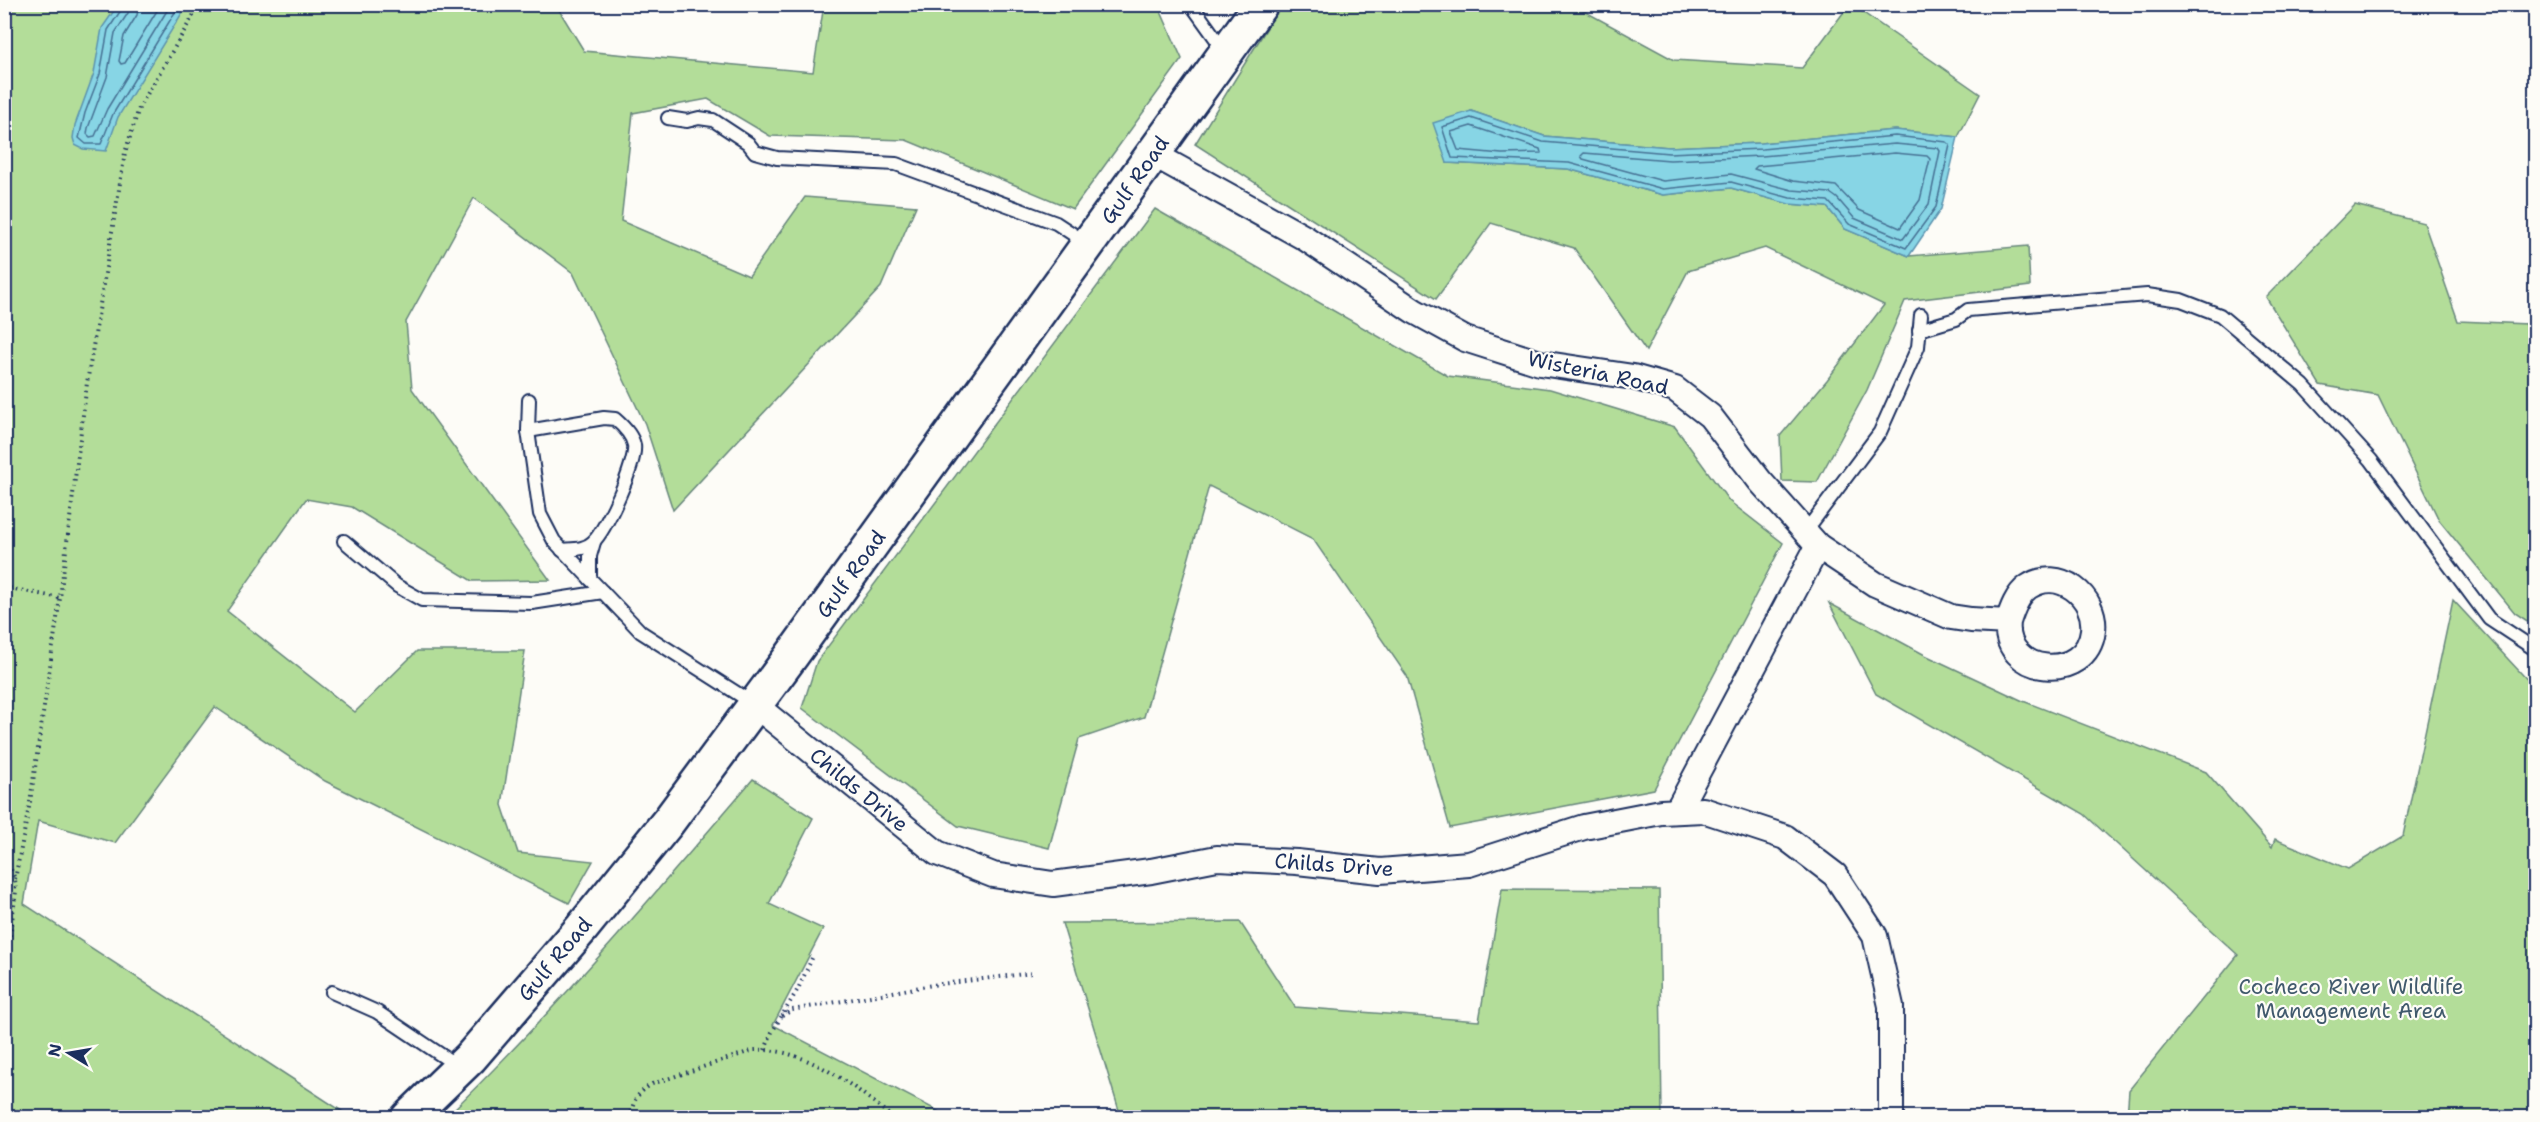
<svg xmlns="http://www.w3.org/2000/svg" width="2540" height="1122" font-family="'Shantell Sans',sans-serif">
  <rect width="100%" height="100%" fill="#fdfcf7"/>
  <filter id="ink" filterUnits="userSpaceOnUse"><feTurbulence type="fractalNoise" baseFrequency=".0167" numOctaves="2"/><feDisplacementMap in="SourceGraphic" scale="12" xChannelSelector="R" yChannelSelector="G"/><feConvolveMatrix kernelMatrix="1 2 1 2 8 2 1 2 1" color-interpolation-filters="sRGB"/></filter>
  <g filter="url(#ink)">
    <g fill="#b3dd99" stroke="#67867c" stroke-width="1.5">
      <path d="M5,5H556L584,51L813,72L824,5H1158L1182,59L1073,209L906,140L770,136L708,99L633,113L621,221L749,276L805,197L916,206L881,287L673,510L645,424L573,273L474,198L406,322L412,389L550,580L472,581L352,507L306,499L227,611L355,712L417,651H525L502,805L518,853L593,861L569,903L325,781L215,707L115,843L38,821L24,904L351,1117L5,1118Z"/>
      <path d="M1281,5H1573L1674,60L1802,68L1849,5H1852L1980,94L1958,137L1895,130L1761,143L1669,147L1544,136L1471,111L1447,163L1568,169L1663,195L1731,188L1789,204L1827,207L1845,229L1909,256L2028,246L2030,286L1905,301L1867,390L1817,482L1782,481L1780,436L1827,380L1884,305L1765,248L1688,271L1646,351L1574,248L1491,223L1436,299L1195,144Z"/>
      <path d="M2355,205L2424,223L2458,321L2528,324L2535,333V626L2515,613L2439,520L2378,395L2320,385L2266,297Z"/>
      <path d="M1155,209L1448,376L1550,389L1675,427L1729,501L1783,543L1654,789L1450,828L1407,676L1313,539L1209,486L1144,717L1079,739L1049,848L958,826L802,708L817,661Z"/>
      <path d="M2453,600L2535,688V1117H2127L2129,1090L2238,955L2084,814L1876,694L1829,603L1925,655L2023,701L2206,772L2272,847L2275,839L2348,869L2403,836Z"/>
      <path d="M753,779L813,818L769,904L823,929L773,1025L938,1111L941,1117H446C555,1011 654,895 753,779Z"/>
      <path d="M1502,889L1659,890L1662,1117H1121L1062,923L1240,922L1295,1007L1479,1021Z"/>
    </g>
    <g fill="#87d5e5" stroke="#5c93af" stroke-width="1.5">
      <path d="M118,5H187L118,117L106,151L83,149L75,145L73,138L75,125L94,73L102,28Z"/>
      <path d="M1471,111L1544,136L1669,147L1761,143L1895,130L1958,137L1941,209L1909,256L1845,229L1827,207L1789,204L1731,188L1663,195L1568,169L1447,163L1433,123Z"/>
    </g>
    <g fill="none" stroke-linecap="round" stroke-linejoin="round">
      <g stroke="#467194" stroke-width="1.5">
        <path d="M122,4L121,10L108,30L100,74L85,113L79,138L86,144H101L113,114L180,4"/>
        <path d="M130,4L128,13L115,33L107,77L88,128L87,134L90,137L95,136L107,109L171,4"/>
        <path d="M139,4L137,15L124,36L119,61L121,64L125,63L161,4"/>
        <path d="M1471,118L1543,142L1669,153L1762,149L1895,136L1947,142L1950,145L1936,207L1906,248L1849,224L1828,201L1790,198L1731,182L1663,189L1569,163L1452,158L1442,127Z"/>
        <path d="M1471,126L1540,149L1541,153L1502,154L1458,150L1451,132Z"/>
        <path d="M1895,144L1938,148L1940,151L1929,204L1903,239L1854,218L1837,198L1830,193L1792,190L1731,174L1663,181L1583,159L1581,156L1584,153L1670,160L1762,156Z"/>
        <path d="M1895,153L1927,156L1930,159L1920,200L1900,228L1859,210L1836,186L1793,181L1754,169L1757,166Z"/>
      </g>
      <g stroke="#1b2f5e" stroke-width="16">
        <g id="lane">
          <path d="M1191,4L1224,50"/>
          <path d="M668,118L687,121L699,118L713,120L748,143L755,152L777,158L896,164L1056,223L1088,244"/>
          <path d="M1919,330L1956,319L1968,310L2147,295L2181,300L2220,315L2303,385L2371,460L2489,619L2536,650"/>
          <path d="M529,400L528,431L540,514L554,541L641,632L754,704"/>
          <path d="M528,431L604,418L615,419C622,425 632,435 634,445C637,462 606,530 593,542C585,550 573,549 562,550"/>
          <path d="M1805,532L1880,432L1918,347L1921,315"/>
          <path d="M344,541L397,586L422,600L532,603L603,592"/>
          <path d="M590,579V556L594,542"/>
          <path d="M332,992L377,1012L459,1067"/>
        </g>
      </g>
      <g stroke="#1b2f5e" stroke-width="28">
        <g id="street">
          <path d="M1153,154L1305,238L1414,311L1465,339L1540,363L1633,377L1675,389L1710,416L1760,481L1818,546L1875,584L1951,617L1971,620L2008,622C2002,676 2087,684 2093,630C2097,597 2059,566 2028,587C2017,595 2012,609 2008,622"/>
          <path d="M755,705L937,853L993,875L1053,884L1151,871L1217,858L1297,862L1380,871L1469,864L1584,827L1661,812L1703,810L1785,837L1835,875L1875,936L1891,1006V1118"/>
          <path d="M1677,811L1818,546"/>
        </g>
      </g>
      <g stroke="#1b2f5e" stroke-width="38">
        <path id="secondary" d="M408,1118L470,1058L582,928L668,822L792,655L1261,4"/>
      </g>
      <g stroke="#1b2f5e" stroke-width="4" stroke-dasharray="1.5 4.5" stroke-linecap="butt">
        <path d="M4,587L60,598"/>
        <path d="M4,754L8,776L4,790"/>
        <path d="M4,853L15,879L16,891L4,981"/>
        <path d="M15,879L30,802L60,598L87,383L125,153L139,108L200,4"/>
        <path d="M782,1016L792,1010L932,985L1033,973"/>
        <path d="M765,1050L772,1032L798,989L814,954"/>
        <path d="M631,1118C632,1100 638,1093 652,1084L754,1050C805,1047 855,1086 893,1118"/>
      </g>
      <use href="#lane" stroke="#fdfcf7" stroke-width="12"/>
      <use href="#street" stroke="#fdfcf7" stroke-width="24"/>
      <use href="#secondary" stroke="#fdfcf7" stroke-width="33"/>
    </g>
  </g>
  <g text-anchor="middle" stroke-width="4.5" stroke-linejoin="round" paint-order="stroke">
    <g font-size="21" fill="#1b2f5e" stroke="#fdfcf7">
      <text transform="translate(1135 180) rotate(-55)" y="7">Gulf Road</text>
      <text transform="translate(1598 373) rotate(12)" y="7">Wisteria Road</text>
      <text transform="translate(851 574) rotate(-54)" y="7">Gulf Road</text>
      <text transform="translate(859 790) rotate(39)" y="7">Childs Drive</text>
      <text transform="translate(1334 865) rotate(4)" y="7">Childs Drive</text>
      <text transform="translate(555 959) rotate(-50)" y="7">Gulf Road</text>
    </g>
    <g font-size="21" fill="#415a6d" stroke="#fdfcf7">
      <text x="2351" y="994">Cocheco River Wildlife<tspan x="2351" dy="24">Management Area</tspan></text>
    </g>
  </g>
  <rect width="2540" height="1122" fill="none" stroke="#fdfcf7" stroke-width="24"/>
  <rect x="12" y="12" width="2516" height="1098" fill="none" stroke="#1b2f5e" stroke-width="2" filter="url(#ink)"/>
  <g transform="translate(69 1053) rotate(281)" stroke="#fdfcf7" stroke-width="4.5" paint-order="stroke">
  <path d="M0-4.5L10 22L0 15L-10 22Z" fill="#1b2f5e"/>
  <text y="-9" font-size="16" font-weight="bold" text-anchor="middle" fill="#1b2f5e">N</text>
  </g>
</svg>
